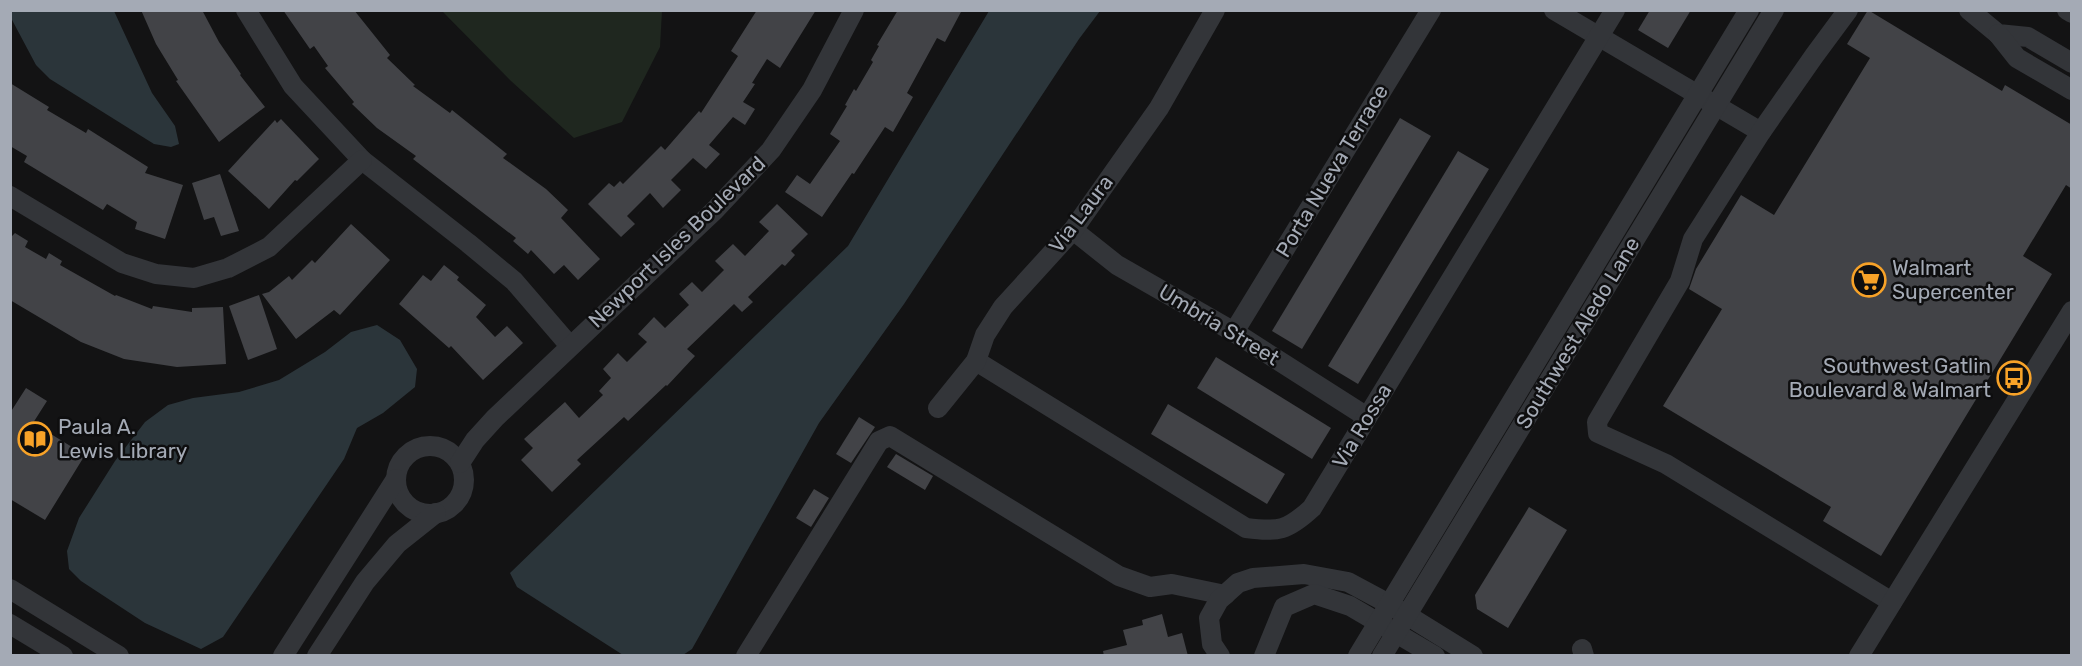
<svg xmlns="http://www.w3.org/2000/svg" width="2082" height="666" font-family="Rubik,sans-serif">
  <rect width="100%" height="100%" fill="#131314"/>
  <path fill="#1f271f" d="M442,11H662L660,47L622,122L574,138L511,81Z"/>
  <g fill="#2b353a">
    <path d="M10,11H114L152,93L175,126L179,144L171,147L154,144L50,79L36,65L11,18Z"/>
    <path d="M989,11H1100L1079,39L904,304L819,423L692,649L683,655H623L517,587L510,573L848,246Z"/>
    <path d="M377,325L400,340L417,369L415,387L383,413L357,428L344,459L223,637L201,649L145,623L81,581L69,569L67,551L79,518L115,461L145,422L168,405L193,398L239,392L279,380L325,352L351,332Z"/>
  </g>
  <g fill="#424347">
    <path d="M141,10H202L219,42L241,74L240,75L265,107L219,142L176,81L178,80L156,44Z"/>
    <path d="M283,10H354L390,55L387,58L415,85L413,86L450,113L452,110L507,154L503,158L546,189L568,210L561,218L600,259L578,280L564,265L554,274L531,250L528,254L513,241L516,238L413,159L416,156L377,128L352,104L354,102L325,68L328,66L314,46L310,49Z"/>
    <path d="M757,10H816L780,68L767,59L752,83L755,84L743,102L755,109L745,125L733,117L709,145L720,154L706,169L693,158L671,180L681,190L663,208L650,193L627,216L635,224L621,237L588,204L609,183L614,187L620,181L623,184L661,146L665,150L699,111L701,113L738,56L731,51Z"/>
    <path d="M898,10H962L945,42L937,38L907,93L913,97L893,132L885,127L854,174L852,173L822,217L785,192L797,175L810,184L840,141L830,134L847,106L845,105L854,89L856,91L873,62L871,60L879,46L877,45Z"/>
    <path d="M1650,10H1691L1668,48L1638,30Z"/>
    <path d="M1868,10L2002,91L2005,85L2072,125V189L2066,185L2023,256L2052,274L1881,556L1823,521L1831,507L1663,406L1722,309L1689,289L1696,269L1741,195L1774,215L1870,58L1847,44Z"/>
    <path d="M10,83L49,107L47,110L86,133L88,129L148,167L145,173L183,185L165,239L135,229L137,222L107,204L103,210L24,162L27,156L10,146Z"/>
    <path d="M1400,118L1431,136L1302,349L1272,331Z"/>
    <path d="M281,119L319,159L297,181L295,180L269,209L228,171L275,120L277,123Z"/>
    <path d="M1458,151L1489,169L1358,384L1328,366Z"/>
    <path d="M220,174L239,231L221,236L214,217L204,220L192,183Z"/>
    <path d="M777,204L808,234L791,251L795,255L785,266L782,264L748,297L753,302L742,312L734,304L687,349L695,356L667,386L666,385L628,421L624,417L577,460L581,464L552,492L521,460L533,448L524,439L565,402L579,418L603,395L599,391L611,378L603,369L618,353L627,362L647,342L638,334L654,317L665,328L689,305L679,294L692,282L702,292L724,270L715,261L733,244L745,256L769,231L759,222Z"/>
    <path d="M351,224L390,260L340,315L334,310L296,339L262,294L269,292L289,276L292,280L312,260L315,263Z"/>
    <path d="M15,233L28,241L25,247L46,259L49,253L62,261L60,265L115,296L116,295L152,309L153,306L192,312V308L223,307L226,364L177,367L124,359L81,342L10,300V238Z"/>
    <path d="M444,265L459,277L457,280L486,305L476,317L495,337L507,326L523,343L483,380L451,346L449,348L399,304L423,275L431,281Z"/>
    <path d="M259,295L277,349L248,360L229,306Z"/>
    <path d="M1216,357L1331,428L1312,459L1197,388Z"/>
    <path d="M26,388L47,401L33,423L85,455L45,520L10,499V413Z"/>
    <path d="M1168,404L1285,474L1267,504L1151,434Z"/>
    <path d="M859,417L875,427L851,463L836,454Z"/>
    <path d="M896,454L933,476L925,490L887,467Z"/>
    <path d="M814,489L829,498L811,527L796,518Z"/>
    <path d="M1529,507L1567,530L1508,628L1477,609L1475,595Z"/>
    <path d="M1162,614L1168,637L1182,633L1188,656H1104L1103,651L1127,645L1123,630L1143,625L1142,620Z"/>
  </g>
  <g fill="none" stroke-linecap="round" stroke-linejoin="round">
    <g stroke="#333539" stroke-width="20">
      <path d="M246,10L293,86L362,160L468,243L514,281L570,346"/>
      <path d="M1554,10L1761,132"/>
      <path d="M1848,10L1814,56L1761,132L1693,239L1680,281L1597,422L1598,433L1666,464L1892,602"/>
      <path d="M1969,10L1998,34L2028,37L2072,63"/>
      <path d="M2067,10L2072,13"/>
      <path d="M1998,34L2017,58L2072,90"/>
      <path d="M10,196L122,263L156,274L194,278L228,268L269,247L362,160"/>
      <path d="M1073,230L1117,265L1234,332L1367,417"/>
      <path d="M1234,332L1431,10"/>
      <path d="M976,361L1246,528C1279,532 1287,531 1312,508L1615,10"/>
      <path d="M938,408L976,361L985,335L1003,307L1073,230L1159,108L1215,10"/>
      <circle cx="430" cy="480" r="34"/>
      <path d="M460,463L475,440L495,418L715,210L771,150L812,90L854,10"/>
      <path d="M10,589L119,656"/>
      <path d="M10,624L63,656"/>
      <path d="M1582,649L1584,656"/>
      <path d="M283,656L396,479"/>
      <path d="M317,656L365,582L397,544L436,513"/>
      <path d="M746,656L879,441L890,436L1119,576L1150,587L1172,584L1225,595"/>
      <path d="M1220,656L1212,644L1209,618L1219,600L1238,583L1253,578L1304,574L1348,582L1389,604L1473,656"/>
      <path d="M1264,656L1284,607L1314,594L1350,606L1435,656"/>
      <path d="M1358,656L1749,10"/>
      <path d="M1382,656L1774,10"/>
      <path d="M1859,656L2072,311"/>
    </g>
  </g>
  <defs>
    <g id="supermarket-ring" transform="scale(1.725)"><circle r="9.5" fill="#0e0e0f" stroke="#f7a228" stroke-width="1.5"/><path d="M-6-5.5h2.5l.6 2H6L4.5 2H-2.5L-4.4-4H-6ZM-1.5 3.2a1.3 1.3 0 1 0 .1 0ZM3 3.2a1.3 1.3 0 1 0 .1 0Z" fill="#f7a228"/></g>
    <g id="bus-ring" transform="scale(1.725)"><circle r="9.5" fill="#0e0e0f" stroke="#f7a228" stroke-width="1.5"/><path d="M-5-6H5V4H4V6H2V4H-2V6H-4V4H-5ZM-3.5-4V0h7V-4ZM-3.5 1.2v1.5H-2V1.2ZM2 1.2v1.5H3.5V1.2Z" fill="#f7a228"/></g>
    <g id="library-ring" transform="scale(1.725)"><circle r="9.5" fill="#0e0e0f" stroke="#f7a228" stroke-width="1.5"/><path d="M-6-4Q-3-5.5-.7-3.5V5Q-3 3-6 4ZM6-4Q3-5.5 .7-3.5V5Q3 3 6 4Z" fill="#f7a228"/></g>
  </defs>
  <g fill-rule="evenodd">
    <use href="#supermarket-ring" x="1869" y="280"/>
    <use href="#bus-ring" x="2014" y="378"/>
    <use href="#library-ring" x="35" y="439"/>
  </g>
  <g text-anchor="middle" stroke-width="5" stroke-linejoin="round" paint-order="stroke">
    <g font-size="21" fill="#a4aab5" stroke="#0e0e0f">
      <text transform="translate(1332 171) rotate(-59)" y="7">Porta Nueva Terrace</text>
      <text transform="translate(1081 214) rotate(-53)" y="7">Via Laura</text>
      <text transform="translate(677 242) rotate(-44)" y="7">Newport Isles Boulevard</text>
      <text transform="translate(1219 325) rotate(31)" y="7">Umbria Street</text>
      <text transform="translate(1578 333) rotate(-59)" y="7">Southwest Aledo Lane</text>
      <text transform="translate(1362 426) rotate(-59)" y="7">Via Rossa</text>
    </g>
    <g font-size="21" fill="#a4aab5" stroke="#0e0e0f" text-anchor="start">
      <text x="1892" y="275">Walmart<tspan x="1892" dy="24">Supercenter</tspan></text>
      <text x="1991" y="373" text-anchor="end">Southwest Gatlin<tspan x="1991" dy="24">Boulevard &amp; Walmart</tspan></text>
      <text x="58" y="434">Paula A.<tspan x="58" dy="24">Lewis Library</tspan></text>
    </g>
  </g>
  <rect width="2082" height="666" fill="none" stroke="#a4aab5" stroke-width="24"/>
</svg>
